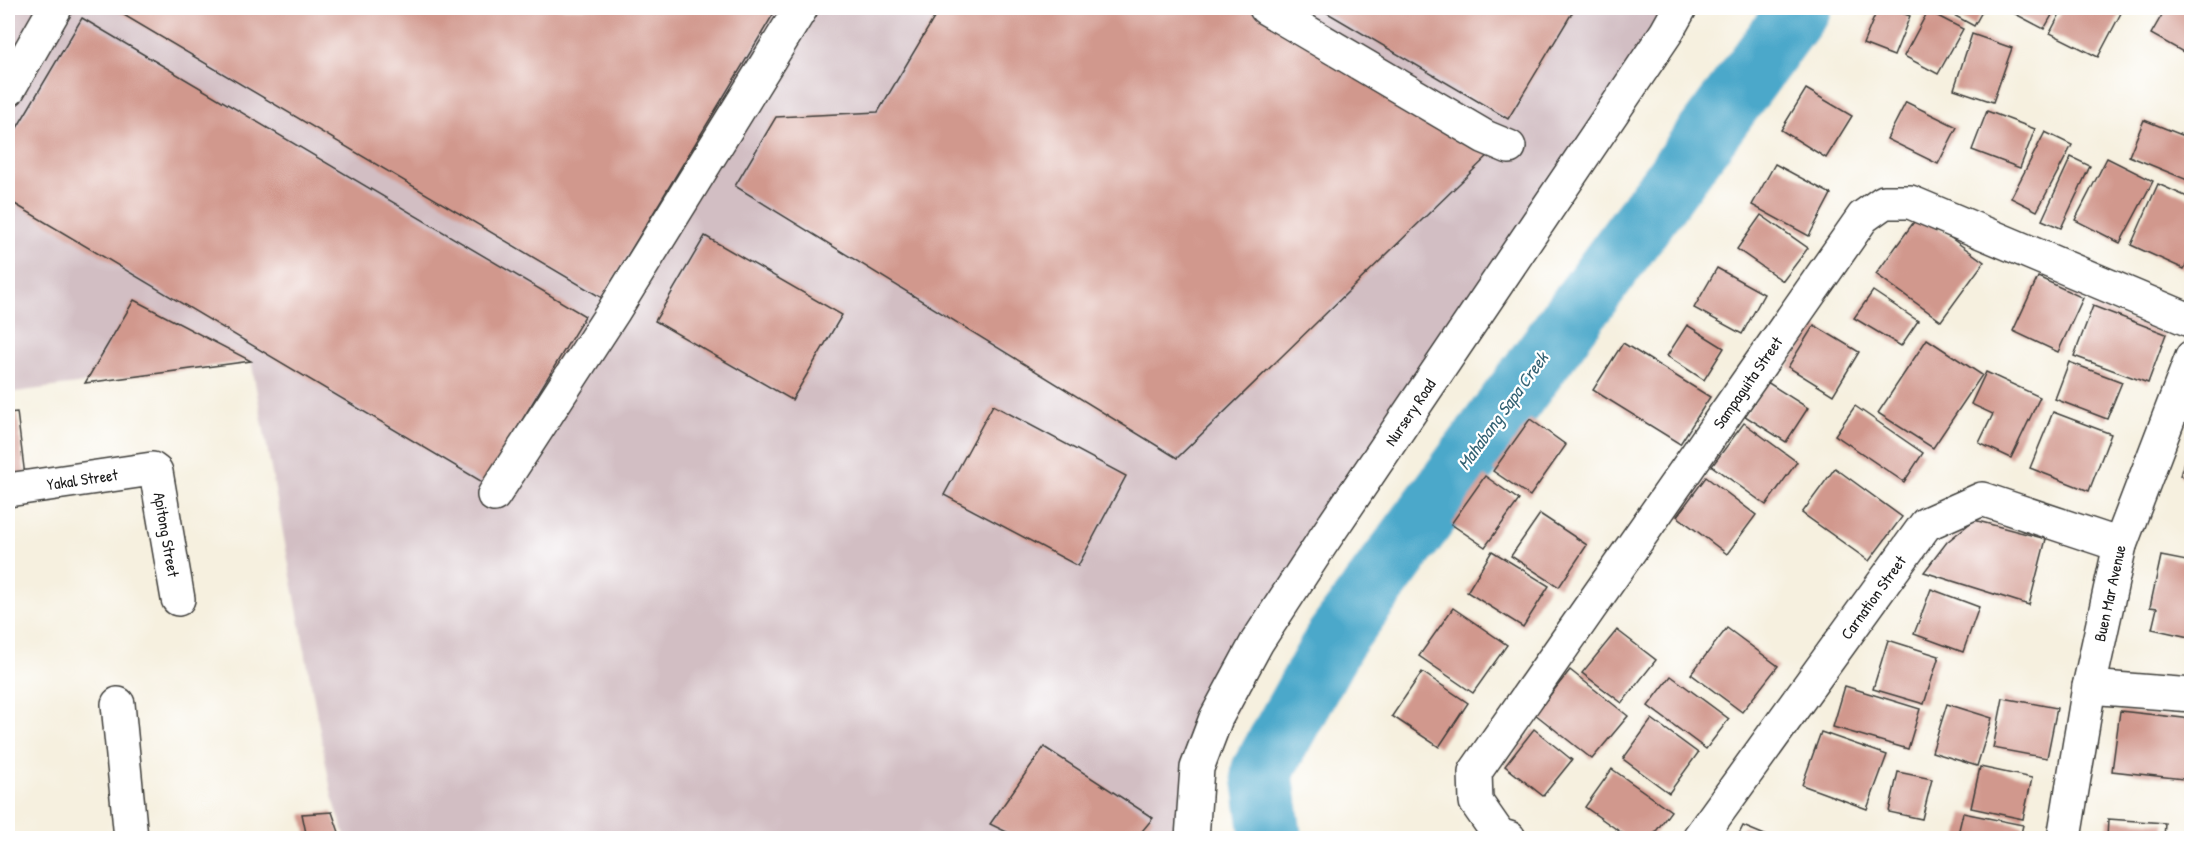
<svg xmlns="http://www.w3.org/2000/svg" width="2199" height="846" font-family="'Patrick Hand',sans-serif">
  <rect width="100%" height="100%" fill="#fff"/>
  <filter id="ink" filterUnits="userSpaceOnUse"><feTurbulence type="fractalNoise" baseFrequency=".0167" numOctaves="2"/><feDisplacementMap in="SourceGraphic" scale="12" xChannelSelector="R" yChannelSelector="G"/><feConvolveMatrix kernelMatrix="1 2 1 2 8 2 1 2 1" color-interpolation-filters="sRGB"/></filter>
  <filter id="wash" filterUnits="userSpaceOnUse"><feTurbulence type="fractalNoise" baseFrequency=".008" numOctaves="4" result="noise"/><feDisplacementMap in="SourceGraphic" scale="24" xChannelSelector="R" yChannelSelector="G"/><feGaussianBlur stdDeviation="1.35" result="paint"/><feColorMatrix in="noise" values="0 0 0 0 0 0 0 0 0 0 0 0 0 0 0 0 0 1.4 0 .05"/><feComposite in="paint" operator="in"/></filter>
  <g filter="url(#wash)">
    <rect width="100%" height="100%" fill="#f6f0df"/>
    <path fill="#d2bec3" d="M8,8H1674L1299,556L1184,838H346L332,796L251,361L8,393Z"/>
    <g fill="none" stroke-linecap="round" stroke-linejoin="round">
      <path stroke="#4ca8ca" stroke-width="62" d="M1271,838L1262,771L1335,640L1800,8"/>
    </g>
    <g id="blocks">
      <g fill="#d1988d">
        <path d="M112,8H777L602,298Z"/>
        <path d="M940,8H1247L1493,151L1177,458L735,186L776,117L878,112Z"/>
        <path d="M1319,8H1575L1508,119Z"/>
        <path d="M1878,8H1889L1910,16L1894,56L1863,44Z"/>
        <path d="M1941,8H1984L1974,26Z"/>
        <path d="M2004,8H2056L2044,29Z"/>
        <path d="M2063,8H2112L2121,13L2098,57L2050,33Z"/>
        <path d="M2166,8H2192V57L2151,34Z"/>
        <path d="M1928,11L1963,29L1938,74L1904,56Z"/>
        <path d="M82,18L585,316L484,483L8,200V143Z"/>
        <path d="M1972,34L2012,48L1993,102L1954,89Z"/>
        <path d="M1806,89L1852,116L1826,158L1781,130Z"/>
        <path d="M1906,102L1957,127L1938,164L1887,139Z"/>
        <path d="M1987,111L2035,129L2020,168L1972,150Z"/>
        <path d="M2144,120L2192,139V182L2129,156Z"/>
        <path d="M2045,132L2072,145L2037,211L2011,198Z"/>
        <path d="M2071,157L2090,166L2061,228L2042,220Z"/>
        <path d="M2107,158L2153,181L2120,243L2075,220Z"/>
        <path d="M1775,164L1831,194L1809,236L1752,205Z"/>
        <path d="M2158,184L2192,199V252L2184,269L2131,245Z"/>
        <path d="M1761,215L1808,248L1783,281L1737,249Z"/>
        <path d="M1919,215L1984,262L1941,321L1876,274Z"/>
        <path d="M705,236L842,315L792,400L655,321Z"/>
        <path d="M1717,268L1764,294L1742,334L1694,308Z"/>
        <path d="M2038,277L2083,298L2058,352L2013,331Z"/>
        <path d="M1873,291L1918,321L1901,346L1854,318Z"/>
        <path d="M134,300L251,361L85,383Z"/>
        <path d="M2093,306L2166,334L2148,383L2074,356Z"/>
        <path d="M1687,325L1724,348L1704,380L1667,356Z"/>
        <path d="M1814,325L1859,352L1833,395L1788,367Z"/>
        <path d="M1927,339L1982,375L1933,448L1878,413Z"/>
        <path d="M1623,343L1710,397L1680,444L1593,390Z"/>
        <path d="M2069,362L2122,382L2107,419L2055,399Z"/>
        <path d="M1986,372L2040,397L2011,458L1979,443L1993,414L1971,404Z"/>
        <path d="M1767,382L1808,408L1786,442L1745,416Z"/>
        <path d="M993,405L1126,476L1078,566L944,495Z"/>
        <path d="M1855,406L1923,453L1904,482L1835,435Z"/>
        <path d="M17,412L25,476L8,478V413Z"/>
        <path d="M2053,412L2111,434L2089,491L2030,468Z"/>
        <path d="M1530,419L1566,445L1530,496L1493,471Z"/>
        <path d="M1744,423L1797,462L1766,505L1712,466Z"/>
        <path d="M2191,436L2192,437V479L2180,476Z"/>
        <path d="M1835,468L1902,517L1869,561L1802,513Z"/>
        <path d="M1485,476L1519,500L1485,547L1451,524Z"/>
        <path d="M1706,477L1756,515L1727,554L1677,516Z"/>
        <path d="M1540,514L1587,545L1559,587L1511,556Z"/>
        <path d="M1974,520L2046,539L2029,605L1924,572L1947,542Z"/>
        <path d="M1492,551L1549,586L1523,627L1467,592Z"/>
        <path d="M2161,556L2192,562V627L2189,637L2152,629L2157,608L2150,607Z"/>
        <path d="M1931,589L1979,607L1963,652L1914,634Z"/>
        <path d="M1453,608L1507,645L1473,693L1419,656Z"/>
        <path d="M1727,628L1778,666L1742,712L1691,674Z"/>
        <path d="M1617,630L1656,660L1622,703L1582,673Z"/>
        <path d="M1888,640L1939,656L1924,704L1873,689Z"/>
        <path d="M1570,670L1628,716L1592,759L1535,714Z"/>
        <path d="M1422,672L1468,703L1439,747L1392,716Z"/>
        <path d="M1671,676L1729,719L1706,749L1648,706Z"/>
        <path d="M1845,686L1920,709L1908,749L1833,727Z"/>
        <path d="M2003,698L2057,708L2047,758L1993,748Z"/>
        <path d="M1947,704L1992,718L1977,766L1932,752Z"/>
        <path d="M2120,711L2192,719V780L2112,771Z"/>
        <path d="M1652,719L1698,753L1669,793L1623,759Z"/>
        <path d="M1534,729L1572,760L1543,796L1505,766Z"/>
        <path d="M1821,732L1887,755L1867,809L1802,785Z"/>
        <path d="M1044,747L1153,818L1138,836L1019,838L990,824Z"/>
        <path d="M1980,767L2032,778L2023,819L1971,808Z"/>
        <path d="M1612,769L1671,811L1651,838H1629L1585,807Z"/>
        <path d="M1898,772L1932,779L1922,819L1889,812Z"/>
        <path d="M332,812L341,838H307L302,814Z"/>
        <path d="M1963,813L2023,825L2020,838H1957Z"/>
        <path d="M2108,819L2165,823L2164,838H2107Z"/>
        <path d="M1743,826L1772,838H1737Z"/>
      </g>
    </g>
  </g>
  <g filter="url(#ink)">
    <use href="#blocks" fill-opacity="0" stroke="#3d3c39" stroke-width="1.5"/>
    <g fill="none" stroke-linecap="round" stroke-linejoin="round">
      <g stroke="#3d3c39" stroke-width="36">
        <g id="minor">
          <path d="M1266,8L1485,137L1509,147"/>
          <path d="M8,90L55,8"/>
          <path id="s1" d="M8,490L152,469L156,472L178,599"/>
          <path d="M494,495L613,312L801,8"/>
          <path d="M2089,687L2192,695"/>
          <path d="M118,704L131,838"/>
          <path id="s2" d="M1192,838L1197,768L1216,718L1257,642L1321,544L1666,33L1680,8"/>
          <path id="s3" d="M1509,838L1499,835L1476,802L1475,772L1863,217L1884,202H1910L2192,321"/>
          <path id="s4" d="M1699,838L1926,524L1982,499L2120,545"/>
          <path id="s5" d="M2064,838L2089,687L2120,545L2192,357"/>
        </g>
      </g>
      <use href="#minor" stroke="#fff" stroke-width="33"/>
    </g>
  </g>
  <g text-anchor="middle" stroke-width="4.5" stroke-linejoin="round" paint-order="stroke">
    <g font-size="16" fill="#1c1c1c" stroke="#fff">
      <text dy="6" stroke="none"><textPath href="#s3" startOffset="556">Sampaguita Street</textPath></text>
      <text dy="6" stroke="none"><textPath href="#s2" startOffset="486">Nursery Road</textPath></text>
      <text dy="6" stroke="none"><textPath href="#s1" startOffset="75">Yakal Street</textPath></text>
      <text dy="6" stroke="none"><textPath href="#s1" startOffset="214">Apitong Street</textPath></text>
      <text dy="6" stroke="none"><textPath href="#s5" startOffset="249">Buen Mar Avenue</textPath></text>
      <text dy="6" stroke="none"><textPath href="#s4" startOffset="297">Carnation Street</textPath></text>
    </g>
    <g font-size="18" font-style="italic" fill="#346273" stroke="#fff">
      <text transform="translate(1503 411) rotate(-54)" y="6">Mahabang Sapa Creek</text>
    </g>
  </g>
  <rect width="2199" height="846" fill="none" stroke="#fff" stroke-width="30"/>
</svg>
